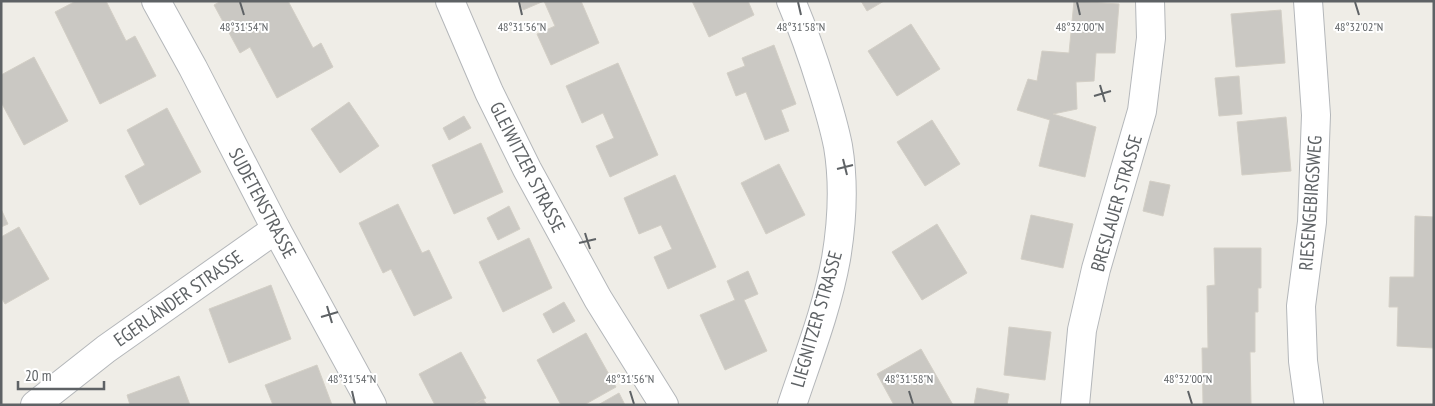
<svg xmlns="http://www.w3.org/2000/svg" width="1435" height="406" font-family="'PT Sans Narrow',sans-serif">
  <rect width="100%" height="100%" fill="#efede7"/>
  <g fill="#cac8c3" stroke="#d3cfc6">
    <path d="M76,1H106L126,41L135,36L156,76L100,104L55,12Z"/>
    <path d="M221,1H288L313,48L321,43L333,67L277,98L250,47L240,53L214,5Z"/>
    <path d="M519,1H544L523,10Z"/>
    <path d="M544,1H581L599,43L551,65L537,34L555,26Z"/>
    <path d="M692,1H748L754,15L709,37Z"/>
    <path d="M861,1H884L867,11Z"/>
    <path d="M1074,1L1119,4L1115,53H1096L1094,81L1076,82L1077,109L1053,114L1096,127L1085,177L1039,166L1050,120L1017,110L1028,79L1037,81L1042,51L1069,53Z"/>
    <path d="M1281,10L1285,63L1236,67L1231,14Z"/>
    <path d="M911,24L940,69L897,96L868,51Z"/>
    <path d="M774,45L796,104L781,110L789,131L765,140L746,92L736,96L727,73L745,66L742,58Z"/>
    <path d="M34,57L68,121L24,145L1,102V75Z"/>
    <path d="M618,63L658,155L610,177L596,146L614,138L603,113L582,123L566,86Z"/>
    <path d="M1239,76L1242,114L1219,116L1215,78Z"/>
    <path d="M349,102L379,146L340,173L311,129Z"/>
    <path d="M167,108L201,172L140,205L125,176L145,165L127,130Z"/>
    <path d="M464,116L471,128L449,140L443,128Z"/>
    <path d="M1286,117L1291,171L1242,175L1237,122Z"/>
    <path d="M932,120L960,164L925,186L897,142Z"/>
    <path d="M481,143L503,192L454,214L432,165Z"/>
    <path d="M779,164L805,215L766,234L741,183Z"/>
    <path d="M675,175L716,267L668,289L654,257L672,249L661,225L639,234L624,198Z"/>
    <path d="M1150,181L1170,185L1163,216L1143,211Z"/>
    <path d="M398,204L422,253L429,250L452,298L414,316L391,269L383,273L359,223Z"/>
    <path d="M509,206L520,229L498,240L487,218Z"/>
    <path d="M1,209L8,224L1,227Z"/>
    <path d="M1031,215L1073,224L1063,268L1021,259Z"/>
    <path d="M1415,216L1434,217V348L1397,346L1398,307H1389L1390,277H1414Z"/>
    <path d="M937,224L967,273L922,300L892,252Z"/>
    <path d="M19,227L49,279L5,304L1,297V237Z"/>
    <path d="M529,238L552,288L503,312L479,262Z"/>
    <path d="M1214,248H1261V288H1258V312H1255V352H1250L1251,404H1203L1202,348H1208L1207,286L1215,285Z"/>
    <path d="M748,271L758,294L744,300L767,351L725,370L700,315L735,300L727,281Z"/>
    <path d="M271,285L291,339L229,363L209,309Z"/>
    <path d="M564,302L575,321L553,333L543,314Z"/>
    <path d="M1009,327L1051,332L1045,380L1004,375Z"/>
    <path d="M586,333L616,387L584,405H561L537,360Z"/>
    <path d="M921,349L953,405H894L877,374Z"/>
    <path d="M461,352L486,398L473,405H435L419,374Z"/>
    <path d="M317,365L332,405H273L265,385Z"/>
    <path d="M179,376L190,405H130L127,395Z"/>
    <path d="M977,388L1009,394L1007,405H974Z"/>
    <path d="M619,393L625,405H598Z"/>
    <path d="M483,399L487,405H473Z"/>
  </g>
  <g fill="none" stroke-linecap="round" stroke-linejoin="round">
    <g stroke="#b4b7ba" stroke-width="30">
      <g id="street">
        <path d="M156,1L193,68L276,229L372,405"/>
        <path d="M450,1L489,92L527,169L598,299L664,405"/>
        <path d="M791,1C803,29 813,58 822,87C828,106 834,126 838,146C844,182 842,223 836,259C827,309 808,357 792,405"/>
        <path d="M1308,1L1316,115L1312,222L1301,306L1303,361L1309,405"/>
        <path d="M35,405L106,349L276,229"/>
        <path d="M1075,405L1082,330L1096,269L1142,111L1151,38L1150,1"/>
      </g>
    </g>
    <use href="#street" stroke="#fff" stroke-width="28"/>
  </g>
  <path fill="none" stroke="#5e6265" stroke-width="2" d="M240,2L244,15M519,2L522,15M798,2L801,15M1077,2L1080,15M1355,2L1359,15M1100,85L1105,102M1094,96L1111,91M843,159L847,175M837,169L853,165M585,233L590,249M579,243L596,239M327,306L332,323M321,317L338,312M352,391L355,404M630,391L634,404M909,391L913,404M1188,391L1192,404"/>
  <g text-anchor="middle" stroke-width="4" stroke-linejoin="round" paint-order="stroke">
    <g font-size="19" fill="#5e6265" stroke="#fff">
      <text transform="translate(528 167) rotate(63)" y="7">GLEIWITZER STRASSE</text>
      <text transform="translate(263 203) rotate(62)" y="7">SUDETENSTRASSE</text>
      <text transform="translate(1116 203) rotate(-74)" y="7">BRESLAUER STRASSE</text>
      <text transform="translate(1310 203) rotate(-86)" y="7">RIESENGEBIRGSWEG</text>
      <text transform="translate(178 298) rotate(-35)" y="7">EGERLÄNDER STRASSE</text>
      <text transform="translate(816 319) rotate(-74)" y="7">LIEGNITZER STRASSE</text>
    </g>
  </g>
  <g font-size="12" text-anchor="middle" fill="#5e6265" stroke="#fff" stroke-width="4" stroke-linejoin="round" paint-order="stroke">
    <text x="244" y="31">48°31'54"N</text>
    <text x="522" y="31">48°31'56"N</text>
    <text x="801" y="31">48°31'58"N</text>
    <text x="1080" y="31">48°32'00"N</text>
    <text x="1359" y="31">48°32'02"N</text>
    <text x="352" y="383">48°31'54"N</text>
    <text x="630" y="383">48°31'56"N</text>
    <text x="909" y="383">48°31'58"N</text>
    <text x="1188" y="383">48°32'00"N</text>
  </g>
  <rect width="1435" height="406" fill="none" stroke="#5e6265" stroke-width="5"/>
  <path d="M18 381v8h86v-8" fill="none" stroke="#5e6265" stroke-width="2.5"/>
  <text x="25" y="381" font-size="15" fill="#5e6265" stroke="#ffffff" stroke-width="4" paint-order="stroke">20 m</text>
</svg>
